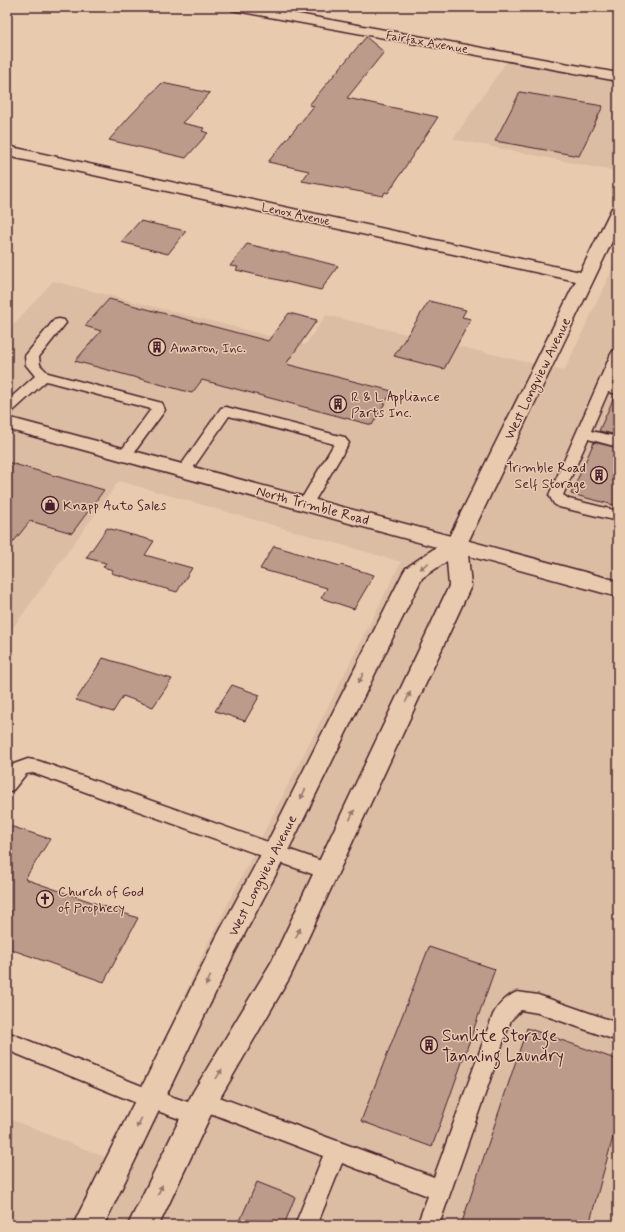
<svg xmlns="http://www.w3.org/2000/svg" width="625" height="1232" font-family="Mynerve,sans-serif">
  <rect width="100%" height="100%" fill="#e8cbaf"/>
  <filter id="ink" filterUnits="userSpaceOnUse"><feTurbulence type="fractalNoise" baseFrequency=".025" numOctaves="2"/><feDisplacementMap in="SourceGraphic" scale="8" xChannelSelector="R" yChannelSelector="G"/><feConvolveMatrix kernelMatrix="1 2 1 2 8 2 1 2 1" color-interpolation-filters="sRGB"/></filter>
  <g filter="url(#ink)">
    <g fill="#dbbda4">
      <path d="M507,61L618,82V172L453,139Z"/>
      <path d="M618,257V1225H7V1118L110,1159L207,945L401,562L119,481L7,636V332L53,281L305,345L326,315L564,371Z"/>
    </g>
    <g fill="#bc9b8b" stroke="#4a1f2b">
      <path d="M366,37L384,52L347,98L438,117L388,193L385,192L383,196L302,181L309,171L268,162L314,106L309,105Z"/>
      <path d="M162,83L210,93L182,123L204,128L202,131L208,133L186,158L109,140L131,115Z"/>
      <path d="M520,92L603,106L579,156L495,141Z"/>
      <path d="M140,221L186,231L168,254L121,242Z"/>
      <path d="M247,244L315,260L338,266L321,290L236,270L238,267L230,266Z"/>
      <path d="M109,299L268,341L289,313L317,320L286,364L392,391L372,425L202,380L192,393L75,361L101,331L85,326Z"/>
      <path d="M429,301L466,310L462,317L471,319L444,369L394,356Z"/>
      <path d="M615,395H618V435L599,431Z"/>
      <path d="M594,442L618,448V506L571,494Z"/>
      <path d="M7,462L104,490L72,533L30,521L7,550Z"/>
      <path d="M107,528L154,541L145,555L192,568L177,592L111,573L113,570L103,567L106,563L86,558Z"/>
      <path d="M274,546L340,566L341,565L374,575L354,609L321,598L327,588L260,569Z"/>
      <path d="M103,658L172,679L153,707L123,696L113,712L76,700Z"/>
      <path d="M232,685L260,695L245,721L215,711Z"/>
      <path d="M7,825L50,839L25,879L138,918L104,982L7,948Z"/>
      <path d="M429,947L495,969L432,1147L361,1121Z"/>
      <path d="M527,1028L618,1060V1119L589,1225H461Z"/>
      <path d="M257,1182L295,1197L284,1225H238Z"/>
    </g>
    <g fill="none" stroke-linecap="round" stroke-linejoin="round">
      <g stroke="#4a1f2b" stroke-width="3">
        <g id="service">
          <path d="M59,319L64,320L66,323L39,357L40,365L48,373L162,403L165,410L163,413L130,458L125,460L120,458L118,455L151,409L46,381L12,412L7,413V401L35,376L26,365L25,356L54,320Z"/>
          <path d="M618,350V369L612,384L618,386V394L608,392L591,431L618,437V447L588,439L563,495L569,499L618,511V521L559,507L554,504L549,495L611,354L613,351Z"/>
          <path d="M226,407L344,437L349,443L311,507L306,508L301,507L299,503L334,444L229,416L189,474L184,476L179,474L177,471L179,468L221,408Z"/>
          <path d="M28,759L39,761L333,865L335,871L333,877L326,879L33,773L26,774L13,790L7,792V771L14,764Z"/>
          <path d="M517,992L538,995L618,1023V1041L538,1013L521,1010L511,1020L439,1225H417L428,1196L342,1163L317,1225H295L323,1156L205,1111L206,1115L203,1122L196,1125L144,1106L7,1050V1032L152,1090L194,1104L193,1101L196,1094L203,1091L434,1177L493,1015C498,1005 507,996 517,992Z"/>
        </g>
      </g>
      <g stroke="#4a1f2b" stroke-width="3">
        <g id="minor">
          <path d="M230,7H260L618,73V81L237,11L232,10Z"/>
          <path d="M7,146L585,273L591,274L594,278L591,282L585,283L7,156Z"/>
        </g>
      </g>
      <g stroke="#4a1f2b" stroke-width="3">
        <path id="tertiary" d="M618,207V229L467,544L471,586L290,977L213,1110L159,1225H128L193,1092L272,961L449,586L447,561L422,578L284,859L234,954L104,1225H73L216,938L266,845L403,573L406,568L448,539L610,212L612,208Z"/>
      </g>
      <g stroke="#4a1f2b" stroke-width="3">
        <path id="secondary" d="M7,417L618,581V597L7,429Z"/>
      </g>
      <use href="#service" fill="#e8cbaf" fill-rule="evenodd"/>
      <use href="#minor" fill="#e8cbaf" fill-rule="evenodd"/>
      <use href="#tertiary" fill="#e8cbaf" fill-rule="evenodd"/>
      <use href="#secondary" fill="#e8cbaf" fill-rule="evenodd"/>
    </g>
    <defs><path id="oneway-solid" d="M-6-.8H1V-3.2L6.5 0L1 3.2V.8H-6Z"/></defs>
    <g fill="#99756d">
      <use href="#oneway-solid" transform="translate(424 566) rotate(146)"/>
      <use href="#oneway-solid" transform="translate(361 678) rotate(117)"/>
      <use href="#oneway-solid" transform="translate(408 697) rotate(-65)"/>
      <use href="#oneway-solid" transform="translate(303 794) rotate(116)"/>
      <use href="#oneway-solid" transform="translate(352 815) rotate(-65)"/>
      <use href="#oneway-solid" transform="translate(298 933) rotate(-65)"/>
      <use href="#oneway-solid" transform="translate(208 981) rotate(116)"/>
      <use href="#oneway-solid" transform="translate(219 1074) rotate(-59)"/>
      <use href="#oneway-solid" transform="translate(139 1123) rotate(117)"/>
      <use href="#oneway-solid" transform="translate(160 1190) rotate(-65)"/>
    </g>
  </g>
  <defs>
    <g id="building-ring" transform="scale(0.9)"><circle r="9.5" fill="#e8cbaf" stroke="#4a1f2b" stroke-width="1.5"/><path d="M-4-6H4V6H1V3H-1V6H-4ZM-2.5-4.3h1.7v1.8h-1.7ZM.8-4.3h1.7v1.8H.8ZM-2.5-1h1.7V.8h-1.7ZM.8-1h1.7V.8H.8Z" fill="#4a1f2b"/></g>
    <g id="shop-ring" transform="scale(0.9)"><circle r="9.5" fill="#e8cbaf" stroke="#4a1f2b" stroke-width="1.5"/><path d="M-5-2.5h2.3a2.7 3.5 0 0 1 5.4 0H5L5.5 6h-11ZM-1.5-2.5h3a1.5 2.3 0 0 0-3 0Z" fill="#4a1f2b"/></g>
    <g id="church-ring" transform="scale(0.9)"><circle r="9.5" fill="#e8cbaf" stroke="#4a1f2b" stroke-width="1.5"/><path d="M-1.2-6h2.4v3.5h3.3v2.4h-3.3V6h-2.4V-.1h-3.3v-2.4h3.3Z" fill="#4a1f2b"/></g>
  </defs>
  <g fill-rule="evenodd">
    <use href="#building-ring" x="157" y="347"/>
    <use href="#building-ring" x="338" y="404"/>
    <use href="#building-ring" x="599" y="475"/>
    <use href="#shop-ring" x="50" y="505"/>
    <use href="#church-ring" x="45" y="899"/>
    <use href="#building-ring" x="429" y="1045"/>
  </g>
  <g text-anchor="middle" stroke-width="3" stroke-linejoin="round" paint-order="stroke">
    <g font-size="12" fill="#4a1f2b" stroke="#e8cbaf">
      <text transform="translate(427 42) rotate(10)" y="4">Fairfax Avenue</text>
      <text transform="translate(296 214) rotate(12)" y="4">Lenox Avenue</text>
    </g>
    <g font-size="14" fill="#4a1f2b" stroke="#e8cbaf" text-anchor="start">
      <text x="170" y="352">Amaron, Inc.</text>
      <text x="351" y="401">R &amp; L Appliance<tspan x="351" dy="16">Parts Inc.</tspan></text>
      <text x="586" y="472" text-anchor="end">Trimble Road<tspan x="586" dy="16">Self Storage</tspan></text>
      <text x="63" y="510">Knapp Auto Sales</text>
      <text x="58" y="896">Church of God<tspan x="58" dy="16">of Prophecy</tspan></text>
    </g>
    <g font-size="14" fill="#4a1f2b" stroke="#e8cbaf">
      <text transform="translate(537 378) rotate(-64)" y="5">West Longview Avenue</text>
      <text transform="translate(313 505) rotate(15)" y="5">North Trimble Road</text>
      <text transform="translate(262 875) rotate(-63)" y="5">West Longview Avenue</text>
    </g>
    <g font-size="17" fill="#4a1f2b" stroke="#e8cbaf" text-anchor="start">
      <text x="442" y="1041">Sunlite Storage<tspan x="442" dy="20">Tanning Laundry</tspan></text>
    </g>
  </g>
  <rect width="625" height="1232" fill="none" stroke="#e8cbaf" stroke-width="24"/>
  <rect x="12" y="12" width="601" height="1208" fill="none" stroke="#4a1f2b" stroke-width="1.5" filter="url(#ink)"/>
</svg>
